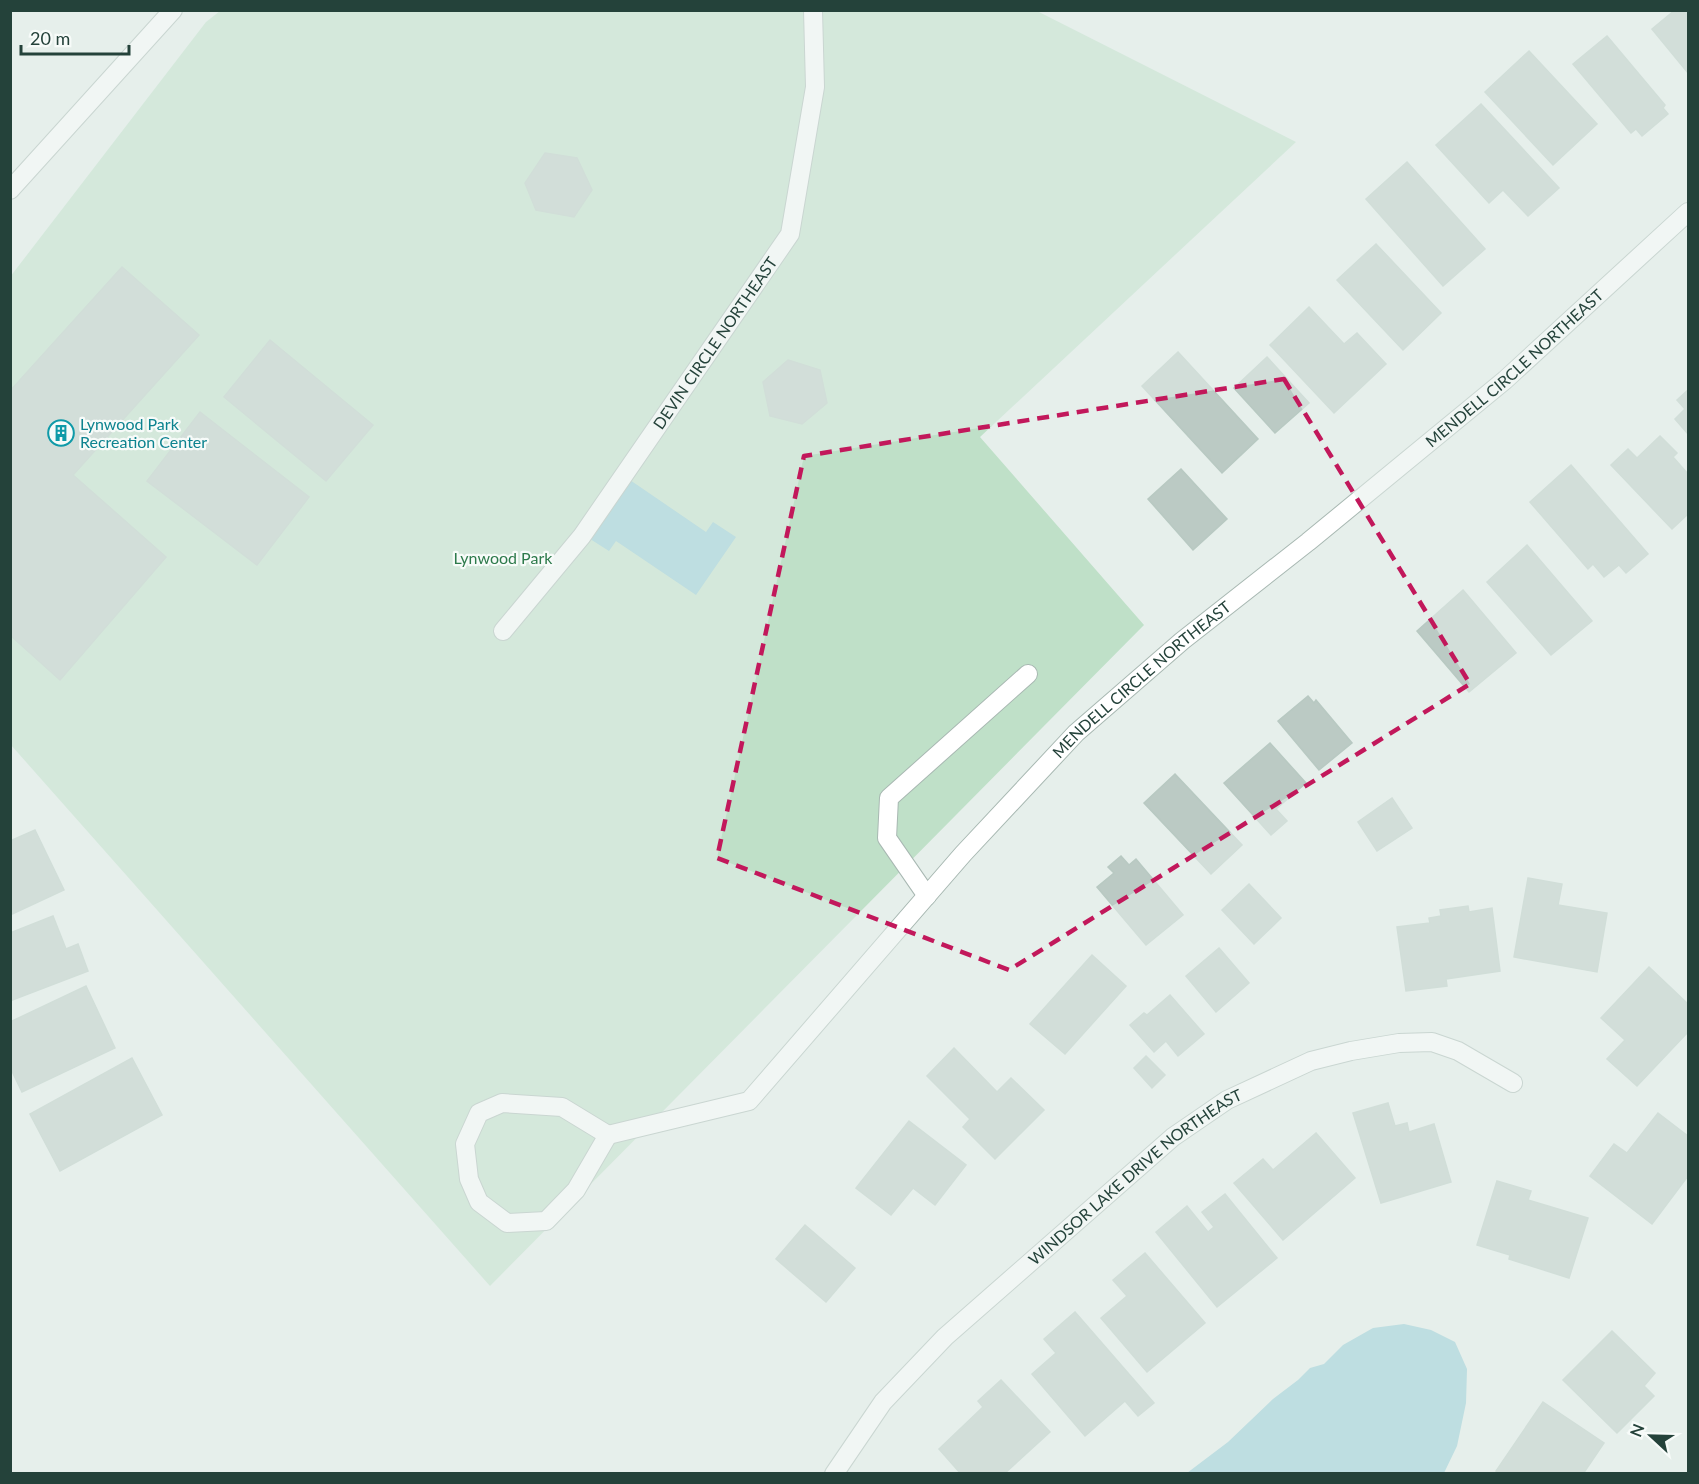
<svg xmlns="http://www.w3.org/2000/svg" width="1699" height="1484" font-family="Lato,sans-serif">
  <rect width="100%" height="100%" fill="#e6efeb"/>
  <path fill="#bfe0c8" d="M220,11H1037L1296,142L980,437L1144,625L490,1286L11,745L10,277L206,22Z"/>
  <g fill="#8ec9d4">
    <path d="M627,478L706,532L713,522L736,537L696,595L616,541L609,551L587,537Z"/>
    <path d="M1404,1324L1431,1330L1455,1342L1467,1369L1466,1403L1457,1446L1444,1473H1187L1228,1442L1273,1399L1298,1380L1310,1368L1324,1364L1343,1345L1373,1328Z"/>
  </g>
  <g fill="#bbcac4" stroke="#b8c9c2" stroke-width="1.5">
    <path d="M1675,10H1688V73L1652,29Z"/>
    <path d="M1607,36L1665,105L1663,108L1668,114L1642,136L1636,129L1631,133L1573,64Z"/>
    <path d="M1529,51L1597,124L1553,165L1485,92Z"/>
    <path d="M1481,104L1559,188L1528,216L1503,190L1489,203L1436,145Z"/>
    <path d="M545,153L577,158L592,190L574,217L536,210L525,183Z"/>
    <path d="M1407,162L1485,249L1443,286L1366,199Z"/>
    <path d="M1376,244L1441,313L1403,350L1337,280Z"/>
    <path d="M122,267L199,335L73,475L166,557L60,680L10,635V391Z"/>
    <path d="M1309,307L1344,344L1357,333L1386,364L1334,413L1270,345Z"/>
    <path d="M270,340L373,425L326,481L224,397Z"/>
    <path d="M1178,352L1258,439L1222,473L1142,386Z"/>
    <path d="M1267,357L1309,403L1275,433L1234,388Z"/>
    <path d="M788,360L820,370L827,403L802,424L770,416L763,382Z"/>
    <path d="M1688,390V434L1675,419L1685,409L1677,400Z"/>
    <path d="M200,412L309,497L257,565L147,481Z"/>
    <path d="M1660,436L1677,453L1673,457L1688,474V514L1672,529L1611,465L1628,449L1637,458Z"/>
    <path d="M1571,465L1648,554L1626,573L1619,565L1604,577L1593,564L1588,569L1530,502Z"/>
    <path d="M1181,469L1227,519L1193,550L1148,499Z"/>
    <path d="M1527,545L1592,621L1551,655L1487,582Z"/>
    <path d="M1463,590L1516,653L1469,692L1417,631Z"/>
    <path d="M1308,696L1314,703L1316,700L1352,743L1319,770L1278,721Z"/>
    <path d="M1270,743L1306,783L1276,809L1287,821L1271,835L1224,783Z"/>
    <path d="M1175,774L1242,845L1211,874L1144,803Z"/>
    <path d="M1392,798L1412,828L1377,851L1358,822Z"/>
    <path d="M35,830L64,890L10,915V841Z"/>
    <path d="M1121,856L1129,865L1136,859L1183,915L1146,945L1097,887L1114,873L1108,867Z"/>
    <path d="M1528,878L1562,884L1558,905L1607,913L1597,972L1514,957Z"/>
    <path d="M1249,884L1281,918L1254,944L1222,910Z"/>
    <path d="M1468,906L1469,912L1492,908L1500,971L1446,979L1447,986L1406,991L1397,927L1430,923L1429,918L1441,916L1440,910Z"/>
    <path d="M53,916L66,949L78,944L88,971L10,1001V933Z"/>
    <path d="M1219,948L1249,983L1216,1012L1186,976Z"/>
    <path d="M1092,955L1126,986L1065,1054L1030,1024Z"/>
    <path d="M1649,967L1688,1004V1032L1637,1086L1607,1059L1625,1040L1601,1018Z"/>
    <path d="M86,986L115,1048L22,1092L10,1067V1022Z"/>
    <path d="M1170,995L1204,1034L1178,1056L1166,1041L1154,1052L1130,1025L1144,1013L1147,1015Z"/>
    <path d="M954,1048L997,1092L1011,1078L1044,1110L995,1159L963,1127L970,1119L927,1076Z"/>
    <path d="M1146,1056L1165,1075L1152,1088L1134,1068Z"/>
    <path d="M132,1058L162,1115L60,1171L30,1114Z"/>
    <path d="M1388,1103L1395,1126L1407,1123L1409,1132L1434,1124L1451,1182L1381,1203L1353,1113Z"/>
    <path d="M1658,1113L1688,1136V1176L1652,1224L1590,1176L1614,1144L1627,1153Z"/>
    <path d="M909,1121L966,1165L935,1205L913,1188L891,1215L856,1188Z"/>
    <path d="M1316,1133L1355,1178L1283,1240L1234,1183L1263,1159L1273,1170Z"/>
    <path d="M1497,1181L1531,1191L1528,1200L1588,1218L1569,1278L1509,1259L1510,1255L1477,1245Z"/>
    <path d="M1225,1194L1277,1258L1217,1307L1156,1232L1187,1206L1208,1232L1214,1227L1202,1212Z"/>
    <path d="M805,1225L855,1268L826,1302L776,1259Z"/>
    <path d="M1145,1253L1205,1323L1147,1372L1101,1318L1127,1296L1113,1280Z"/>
    <path d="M1075,1312L1154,1403L1138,1416L1125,1401L1085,1436L1032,1374L1056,1353L1044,1339Z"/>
    <path d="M1612,1331L1655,1373L1644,1386L1654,1396L1617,1433L1563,1380Z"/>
    <path d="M1001,1380L1050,1432L1004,1474H961L939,1449L983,1407L978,1401Z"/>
    <path d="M1543,1402L1604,1443L1583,1474H1500L1496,1471Z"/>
  </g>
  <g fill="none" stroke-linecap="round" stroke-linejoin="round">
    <g stroke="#a8b8b2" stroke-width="20">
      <g id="minor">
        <path d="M10,190L173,10"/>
        <path id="s1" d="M503,631L582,536L790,234L815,87L813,10"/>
        <path d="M927,896L887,838L889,798L1028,674"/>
        <path d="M502,1103L562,1107L608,1135L576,1190L546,1221L507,1223L479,1202L469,1179L465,1144L479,1113Z"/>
        <path id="s2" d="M608,1135L749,1101L963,854L1076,733L1182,641L1308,542L1505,380L1688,212"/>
        <path id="s3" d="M834,1474L883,1402L945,1337L1173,1137L1227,1100L1311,1061L1351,1051L1399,1043L1432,1042L1458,1051L1513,1083"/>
      </g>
    </g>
    <use href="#minor" stroke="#fff" stroke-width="18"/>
  </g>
  <path d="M0 0H1699V1484H0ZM1284,379L1470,684L1009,970L717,858L804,456Z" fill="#e6efeb" fill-opacity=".55" fill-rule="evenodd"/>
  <path fill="none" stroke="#c2185b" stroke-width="4.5" stroke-dasharray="12 8" stroke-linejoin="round" d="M1284,379L1470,684L1009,970L717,858L804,456Z"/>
  <defs>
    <g id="building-ring" transform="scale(1.35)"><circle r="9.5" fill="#f7fbf9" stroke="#0f9aa8" stroke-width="1.5"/><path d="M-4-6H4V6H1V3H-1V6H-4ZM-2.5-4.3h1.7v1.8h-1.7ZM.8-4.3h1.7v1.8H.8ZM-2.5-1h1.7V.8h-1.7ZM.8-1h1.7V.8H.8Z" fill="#0f9aa8"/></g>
  </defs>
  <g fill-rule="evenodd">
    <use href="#building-ring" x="61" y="433"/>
  </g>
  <g text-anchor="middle" stroke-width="4.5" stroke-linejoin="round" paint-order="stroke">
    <g font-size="16" fill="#24423a" stroke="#f7fbf9">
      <text dy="6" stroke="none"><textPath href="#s1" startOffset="358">DEVIN CIRCLE NORTHEAST</textPath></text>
      <text dy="6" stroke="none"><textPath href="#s2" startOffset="1208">MENDELL CIRCLE NORTHEAST</textPath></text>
      <text dy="6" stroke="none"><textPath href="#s2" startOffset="722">MENDELL CIRCLE NORTHEAST</textPath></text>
      <text dy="6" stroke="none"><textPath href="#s3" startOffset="426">WINDSOR LAKE DRIVE NORTHEAST</textPath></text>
    </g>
    <g font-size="16" fill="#0d838f" stroke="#f7fbf9" text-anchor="start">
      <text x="80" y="430">Lynwood Park<tspan x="80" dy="18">Recreation Center</tspan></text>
    </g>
    <g font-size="16" fill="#2d7a4b" stroke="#f7fbf9">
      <text x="503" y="564">Lynwood Park</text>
    </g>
  </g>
  <rect width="1699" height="1484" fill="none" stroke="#24423a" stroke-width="24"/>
  <g transform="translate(1651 1436) rotate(292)" stroke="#f7fbf9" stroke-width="4.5" paint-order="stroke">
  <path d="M0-4.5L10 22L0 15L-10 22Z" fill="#24423a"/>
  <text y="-9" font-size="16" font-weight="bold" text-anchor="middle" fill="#24423a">N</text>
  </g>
  <path d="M21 45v9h108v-9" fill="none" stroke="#24423a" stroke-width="3"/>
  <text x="30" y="45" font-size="18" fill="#24423a" stroke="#f7fbf9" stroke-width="4.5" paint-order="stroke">20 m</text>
</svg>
